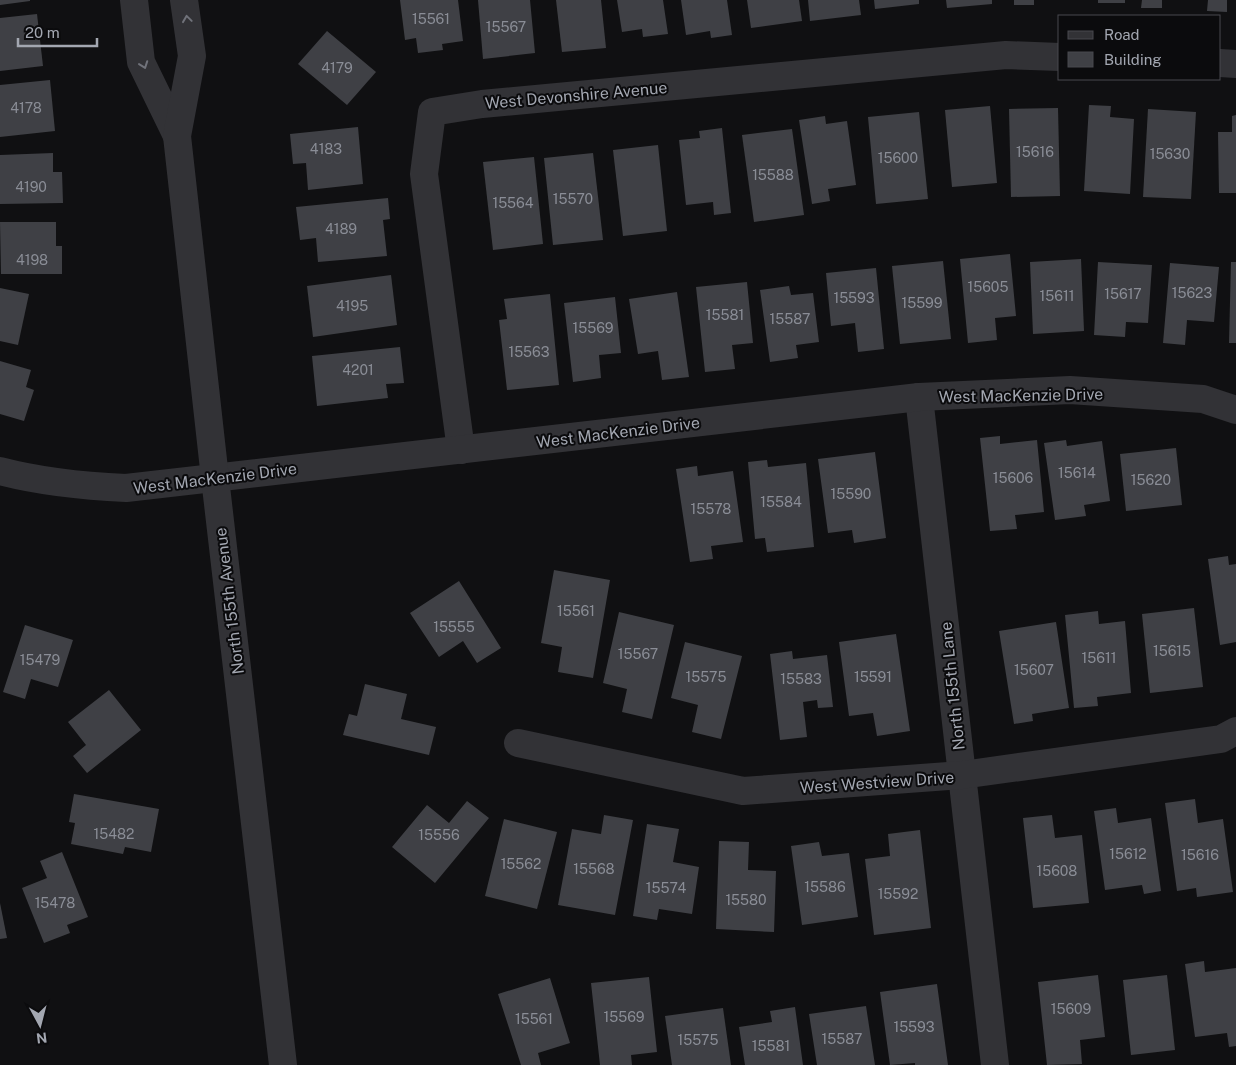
<svg xmlns="http://www.w3.org/2000/svg" width="1236" height="1065" font-family="'Public Sans',sans-serif">
  <rect width="100%" height="100%" fill="#101012"/>
  <g fill="#3f4045">
    <path d="M0,0H30V1L0,5Z"/>
    <path d="M400,0H458L463,41L442,44L443,50L418,53L416,38L405,40Z"/>
    <path d="M478,0H530L535,53L483,59Z"/>
    <path d="M556,0H601L606,48L562,52Z"/>
    <path d="M617,0H663L668,34L643,37L642,29L622,32Z"/>
    <path d="M681,0H727L732,35L711,38L710,31L686,35Z"/>
    <path d="M747,0H799L802,21L751,28Z"/>
    <path d="M808,0H859L861,15L810,21Z"/>
    <path d="M874,0H919V4L875,9Z"/>
    <path d="M946,0H992V4L947,8Z"/>
    <rect x="1014" y="0" width="20" height="5"/>
    <rect x="1098" y="0" width="27" height="3"/>
    <path d="M1142,0H1162V8H1141Z"/>
    <path d="M1208,0H1227V12L1207,11Z"/>
    <path d="M37,14L43,66L0,71V18Z"/>
    <path d="M327,31L376,72L347,105L298,64Z"/>
    <path d="M50,80L55,131L0,137V85Z"/>
    <path d="M1089,105L1111,106L1110,117L1134,119L1130,194L1084,191Z"/>
    <path d="M990,106L997,183L952,187L945,110Z"/>
    <path d="M1058,108L1060,196L1011,197L1009,109Z"/>
    <path d="M1148,109L1196,112L1191,199L1143,197Z"/>
    <path d="M919,112L928,199L876,204L868,117Z"/>
    <path d="M1236,115V193H1219L1218,132H1232V116Z"/>
    <path d="M825,116L826,124L847,121L856,185L828,189L830,201L812,204L799,120Z"/>
    <path d="M358,127L363,184L308,190L306,163L293,164L290,134Z"/>
    <path d="M722,128L731,213L714,215L713,202L686,205L679,140L700,138L699,131Z"/>
    <path d="M792,129L804,215L754,222L742,135Z"/>
    <path d="M658,145L667,231L623,236L613,150Z"/>
    <path d="M53,153V172H62L63,203L0,204V155Z"/>
    <path d="M593,153L603,240L553,245L544,158Z"/>
    <path d="M534,157L543,244L493,250L483,162Z"/>
    <path d="M388,198L390,219L383,220L387,256L318,262L316,238L300,240L296,207Z"/>
    <path d="M0,222H56V246H62V274H1Z"/>
    <path d="M1010,254L1016,316L995,318L997,340L968,343L960,259Z"/>
    <path d="M1081,259L1084,331L1033,334L1030,262Z"/>
    <path d="M943,261L951,339L900,344L892,266Z"/>
    <path d="M1098,262L1152,265L1148,323L1126,322L1125,337L1094,335Z"/>
    <path d="M1231,262H1236V343H1229Z"/>
    <path d="M1170,263L1219,267L1214,322L1187,320L1185,345L1163,343Z"/>
    <path d="M876,268L884,349L858,352L855,323L831,326L826,273Z"/>
    <path d="M391,275L397,325L313,337L307,286Z"/>
    <path d="M747,282L753,343L732,345L735,369L705,372L696,287Z"/>
    <path d="M789,286L791,295L813,293L819,342L796,345L798,358L770,362L760,290Z"/>
    <path d="M0,288L29,294L18,345L0,341Z"/>
    <path d="M677,292L689,377L662,380L658,351L638,354L629,299Z"/>
    <path d="M550,294L559,385L507,390L499,320L507,319L504,299Z"/>
    <path d="M615,297L621,353L599,355L601,378L573,382L564,303Z"/>
    <path d="M400,347L404,383L386,384L388,398L317,406L312,356Z"/>
    <path d="M0,361L31,370L26,387L34,390L24,421L0,414Z"/>
    <path d="M1000,436V444L1037,440L1044,512L1015,515L1017,529L990,531L980,438Z"/>
    <path d="M1066,440L1067,446L1102,441L1110,501L1084,505L1086,516L1055,520L1044,443Z"/>
    <path d="M1176,448L1182,505L1126,511L1120,454Z"/>
    <path d="M875,452L886,538L854,543L852,530L828,533L818,459Z"/>
    <path d="M767,460L768,467L806,463L814,547L767,552L765,538L755,539L748,462Z"/>
    <path d="M697,466L698,476L733,471L743,542L711,546L713,559L690,562L676,469Z"/>
    <path d="M1228,556L1229,565L1236,564V642L1220,645L1208,559Z"/>
    <path d="M554,570L610,580L593,678L558,672L562,647L541,643Z"/>
    <path d="M459,581L501,648L477,663L463,641L439,657L410,613Z"/>
    <path d="M1194,608L1203,687L1150,693L1142,614Z"/>
    <path d="M1098,611L1099,624L1125,621L1131,693L1097,697L1098,706L1074,708L1065,615Z"/>
    <path d="M619,612L674,625L652,719L622,712L627,689L603,683Z"/>
    <path d="M1056,622L1069,708L1032,714L1033,721L1014,724L999,631Z"/>
    <path d="M25,625L73,640L58,687L31,679L25,699L3,692Z"/>
    <path d="M896,634L910,731L877,736L873,713L849,716L839,642Z"/>
    <path d="M685,642L742,656L721,739L692,732L698,705L671,698Z"/>
    <path d="M792,651L793,659L827,655L833,707L818,708L817,700L803,702L807,737L780,740L770,654Z"/>
    <path d="M365,684L407,694L401,719L436,727L429,755L343,735L349,714L357,716Z"/>
    <path d="M109,690L141,730L87,773L73,756L86,745L68,722Z"/>
    <path d="M74,794L159,809L151,852L125,847L123,854L71,844L75,823L69,822Z"/>
    <path d="M1195,799L1198,823L1223,819L1233,892L1197,897L1196,888L1177,891L1165,803Z"/>
    <path d="M467,801L489,818L435,883L392,847L427,805L449,823Z"/>
    <path d="M1116,808L1118,823L1151,818L1161,891L1144,894L1142,885L1105,890L1094,811Z"/>
    <path d="M604,815L633,820L615,915L558,905L572,829L601,834Z"/>
    <path d="M1052,815L1055,838L1082,835L1089,903L1033,908L1023,818Z"/>
    <path d="M504,819L557,832L537,909L485,896Z"/>
    <path d="M647,824L679,829L673,862L699,867L692,914L659,909L657,920L633,916Z"/>
    <path d="M920,830L931,928L874,935L865,859L890,856L888,834Z"/>
    <path d="M719,841L749,842L748,870L776,871L774,932L716,929Z"/>
    <path d="M819,842L822,856L849,853L858,917L802,925L791,846Z"/>
    <path d="M62,852L88,917L67,925L70,933L44,943L22,888L47,878L40,861Z"/>
    <path d="M0,903L7,938L0,939Z"/>
    <path d="M1204,961L1205,972L1236,968V1046L1229,1047L1227,1033L1195,1037L1185,964Z"/>
    <path d="M1098,975L1105,1037L1080,1040L1082,1064L1047,1065L1038,982Z"/>
    <path d="M1167,975L1175,1050L1131,1055L1123,980Z"/>
    <path d="M649,977L657,1052L631,1055L632,1065H600L591,983Z"/>
    <path d="M550,978L570,1043L538,1053L541,1065H521L498,994Z"/>
    <path d="M937,984L948,1065H915V1063L890,1065L880,992Z"/>
    <path d="M866,1006L875,1065H817L809,1014Z"/>
    <path d="M795,1007L803,1065H745L739,1027L772,1022L770,1011Z"/>
    <path d="M723,1008L731,1065H672L665,1016Z"/>
  </g>
  <g fill="none" stroke-linecap="round" stroke-linejoin="round">
    <g stroke="#323236" stroke-width="28">
      <path d="M1220,63L1236,64"/>
      <path d="M919,397L995,1065"/>
      <path d="M461,450L424,174L432,112L482,104L1006,55L1060,57"/>
      <path d="M0,471C42,482 83,486 126,488L919,397L1070,390L1203,399L1236,410"/>
      <path d="M518,743L743,791L962,775L1221,739L1236,731"/>
    </g>
    <g stroke="#323236" stroke-width="28">
      <path d="M134,0L141,62L177,136"/>
      <path d="M184,0L192,56L177,136L215,478L283,1065"/>
    </g>
  </g>
  <defs><path id="oneway-chevron" d="M-2-3.5L2.5 0L-2 3.5" fill="none" stroke-width="1.6" stroke-linecap="round" stroke-linejoin="round" transform="scale(1.25)"/></defs>
  <g stroke="#70727a">
    <use href="#oneway-chevron" transform="translate(187 19) rotate(-98)"/>
    <use href="#oneway-chevron" transform="translate(144 65) rotate(70)"/>
  </g>
  <g text-anchor="middle" stroke-width="4" stroke-linejoin="round" paint-order="stroke">
    <g font-size="14" fill="#8a8d96">
      <text x="431" y="24">15561</text>
      <text x="506" y="32">15567</text>
      <text x="337" y="73">4179</text>
      <text x="26" y="113">4178</text>
      <text x="326" y="154">4183</text>
      <text x="1035" y="157">15616</text>
      <text x="1170" y="159">15630</text>
      <text x="898" y="163">15600</text>
      <text x="773" y="180">15588</text>
      <text x="31" y="192">4190</text>
      <text x="573" y="204">15570</text>
      <text x="513" y="208">15564</text>
      <text x="341" y="234">4189</text>
      <text x="32" y="265">4198</text>
      <text x="988" y="292">15605</text>
      <text x="1192" y="298">15623</text>
      <text x="1123" y="299">15617</text>
      <text x="1057" y="301">15611</text>
      <text x="854" y="303">15593</text>
      <text x="922" y="308">15599</text>
      <text x="352" y="311">4195</text>
      <text x="725" y="320">15581</text>
      <text x="790" y="324">15587</text>
      <text x="593" y="333">15569</text>
      <text x="529" y="357">15563</text>
      <text x="358" y="375">4201</text>
      <text x="1077" y="478">15614</text>
      <text x="1013" y="483">15606</text>
      <text x="1151" y="485">15620</text>
      <text x="851" y="499">15590</text>
      <text x="781" y="507">15584</text>
      <text x="711" y="514">15578</text>
      <text x="576" y="616">15561</text>
      <text x="454" y="632">15555</text>
      <text x="1172" y="656">15615</text>
      <text x="638" y="659">15567</text>
      <text x="1099" y="663">15611</text>
      <text x="40" y="665">15479</text>
      <text x="1034" y="675">15607</text>
      <text x="706" y="682">15575</text>
      <text x="873" y="682">15591</text>
      <text x="801" y="684">15583</text>
      <text x="114" y="839">15482</text>
      <text x="439" y="840">15556</text>
      <text x="1128" y="859">15612</text>
      <text x="1200" y="860">15616</text>
      <text x="521" y="869">15562</text>
      <text x="594" y="874">15568</text>
      <text x="1057" y="876">15608</text>
      <text x="825" y="892">15586</text>
      <text x="666" y="893">15574</text>
      <text x="898" y="899">15592</text>
      <text x="746" y="905">15580</text>
      <text x="55" y="908">15478</text>
      <text x="1071" y="1014">15609</text>
      <text x="624" y="1022">15569</text>
      <text x="534" y="1024">15561</text>
      <text x="914" y="1032">15593</text>
      <text x="842" y="1044">15587</text>
      <text x="698" y="1045">15575</text>
      <text x="771" y="1051">15581</text>
    </g>
    <g font-size="16" fill="#a3a7b1" stroke="#0b0b0d">
      <text transform="translate(576 95) rotate(-5)" y="6">West Devonshire Avenue</text>
      <text transform="translate(1021 395) rotate(-1)" y="6">West MacKenzie Drive</text>
      <text transform="translate(618 432) rotate(-7)" y="6">West MacKenzie Drive</text>
      <text transform="translate(215 478) rotate(-7)" y="6">West MacKenzie Drive</text>
      <text transform="translate(229 601) rotate(-97)" y="6">North 155th Avenue</text>
      <text transform="translate(952 686) rotate(-96)" y="6">North 155th Lane</text>
      <text transform="translate(877 782) rotate(-4)" y="6">West Westview Drive</text>
    </g>
  </g>
  <rect x="1058" y="15" width="162" height="65" fill="#0b0b0d" stroke="#48494f"/>
  <rect x="1068" y="31" width="25" height="8" fill="#323236" stroke="#48494f"/>
  <text x="1104" y="40" font-size="15" fill="#a3a7b1">Road</text>
  <rect x="1068" y="52" width="25" height="15" fill="#3f4045" stroke="#48494f"/>
  <text x="1104" y="65" font-size="15" fill="#a3a7b1">Building</text>
  <g transform="translate(40 1025) rotate(173)" stroke="#0b0b0d" stroke-width="4" paint-order="stroke">
  <path d="M0-4L9 19L0 12L-9 19Z" fill="#a3a7b1"/>
  <text y="-8" font-size="14" font-weight="bold" text-anchor="middle" fill="#a3a7b1">N</text>
  </g>
  <path d="M18 38v8h79v-8" fill="none" stroke="#a3a7b1" stroke-width="2.5"/>
  <text x="25" y="38" font-size="15" fill="#a3a7b1" stroke="#0b0b0d" stroke-width="4" paint-order="stroke">20 m</text>
</svg>
